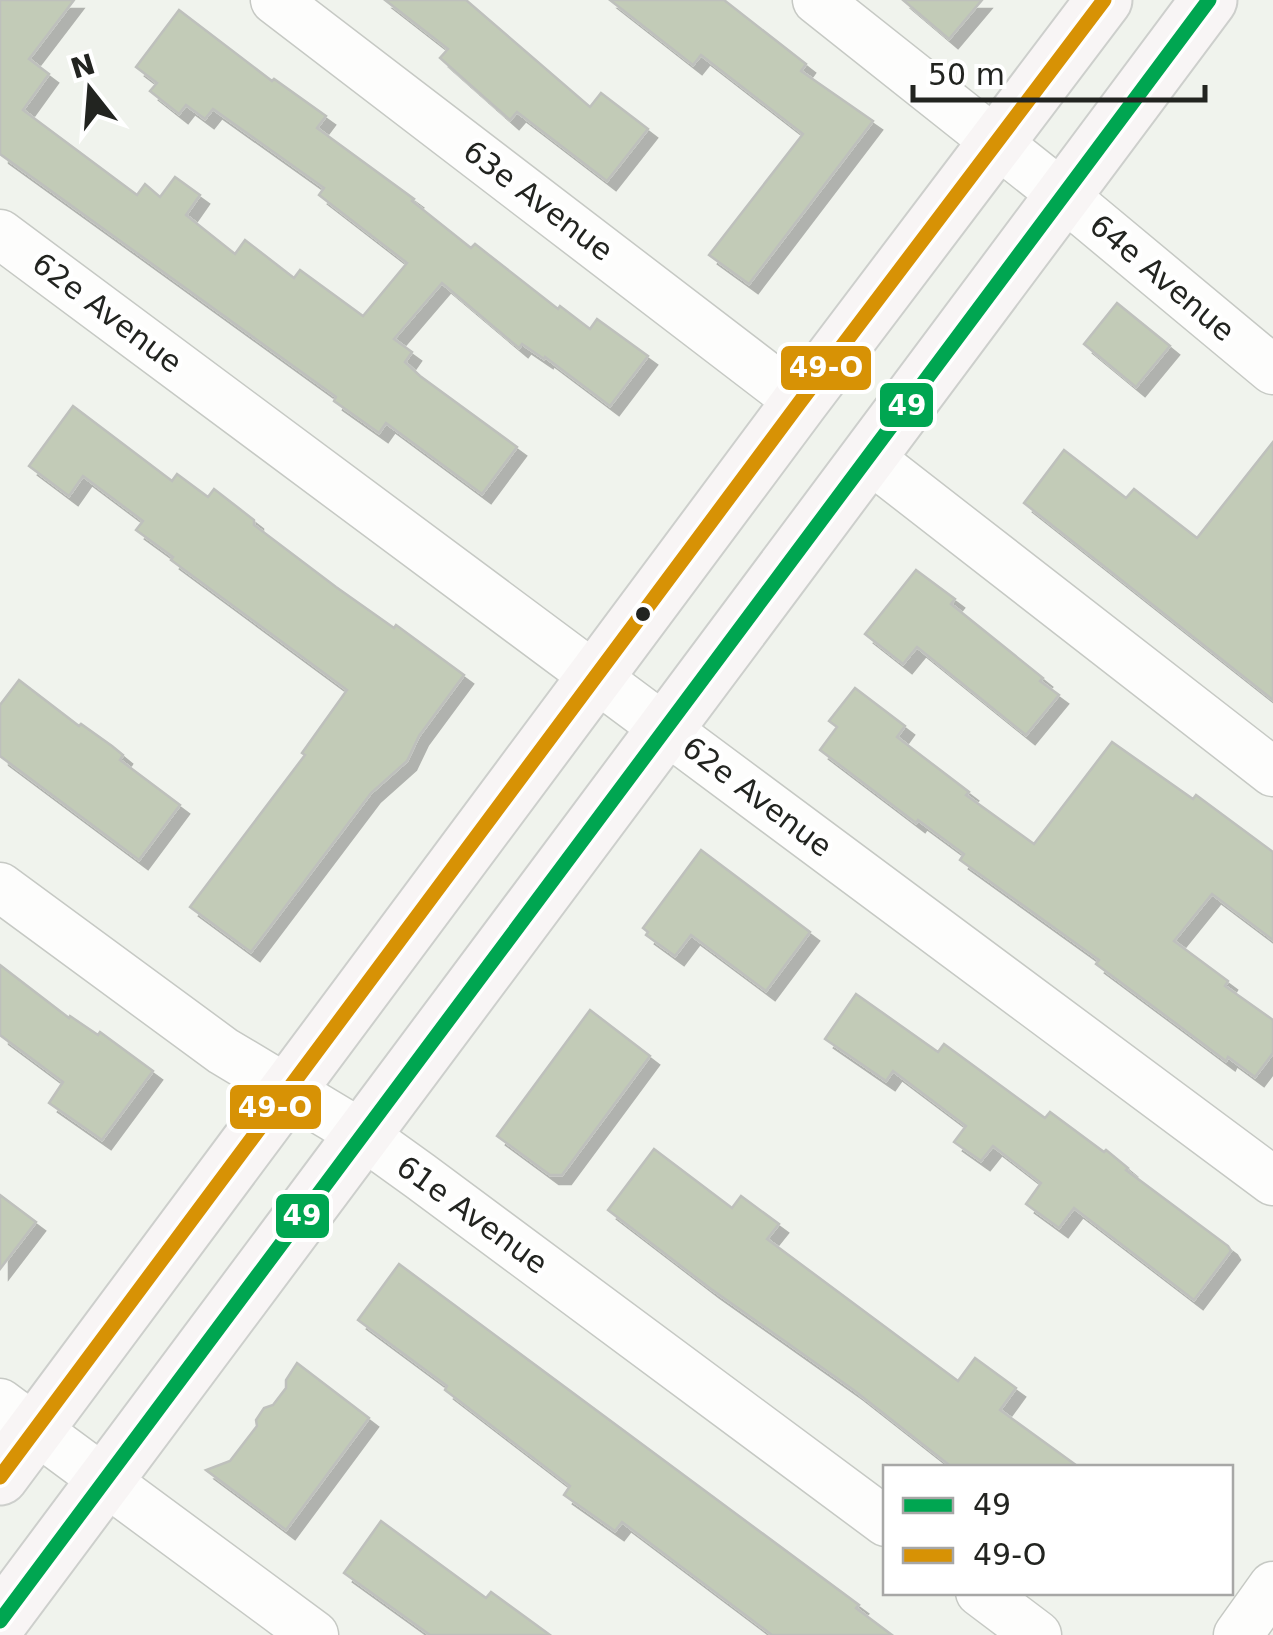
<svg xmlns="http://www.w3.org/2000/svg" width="1273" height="1635" font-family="'DejaVu Sans',sans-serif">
  <defs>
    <filter id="shadow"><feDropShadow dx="9" dy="9" stdDeviation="0" flood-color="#0004"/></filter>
  </defs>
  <rect width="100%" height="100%" fill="#f0f3ed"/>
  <g fill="#c2cbb7" stroke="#bec0bc" stroke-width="2.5" filter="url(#shadow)">
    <path d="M0,0H74L29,59L49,74L23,110L137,195L145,184L160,197L175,177L200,195L186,215L235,254L245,240L294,278L300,270L363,316L407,263L319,195L324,188L213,109L205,119L186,105L179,114L150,91L157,83L136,67L179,10L272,81L274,79L326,116L317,128L414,199L412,201L471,248L475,244L558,309L560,306L590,329L597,319L648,356L610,406L545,357L544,359L522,344L519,348L442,283L394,339L412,352L405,362L420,376L517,447L482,494L386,423L379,433L334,401L336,397L0,154Z"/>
    <path d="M385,0H466L590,107L601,93L648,129L607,181L517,112L510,120L440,58L448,49Z"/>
    <path d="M610,0H724L806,64L801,71L873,121L749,284L709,255L803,134L701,55L693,65Z"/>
    <path d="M903,0H982L949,39Z"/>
    <path d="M1117,303L1170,346L1136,387L1084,344Z"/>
    <path d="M73,406L172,481L177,474L208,497L214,489L254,520V525L336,587L394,628L396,625L464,675L419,736L407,761L371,793L251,952L190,907L305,755L302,753L347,690L171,560L173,557L136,530L143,521L83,476L69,496L29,466Z"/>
    <path d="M1273,442V700L1024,503L1064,450L1126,498L1134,489L1197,538Z"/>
    <path d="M916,570L955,599L951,604L1043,678L1040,681L1059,695L1026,735L917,647L903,664L865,634Z"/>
    <path d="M19,680L79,726L81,724L112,746L123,755L120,760L180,805L139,860L0,756V705Z"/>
    <path d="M855,688L905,726L897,737L969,792L966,795L1034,844L1112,742L1193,799L1196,795L1273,852V940L1212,894L1174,941L1228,981L1225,986L1273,1020V1053L1255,1077L1228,1057L1226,1061L1182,1028L1096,964L1099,960L960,860L964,854L918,820L916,823L820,750L837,727L829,721Z"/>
    <path d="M701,850L810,932L766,991L691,935L675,956L646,935L648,932L643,928Z"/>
    <path d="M0,965L69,1018L70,1016L98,1035L100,1032L153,1071L102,1140L49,1103L63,1082L0,1035Z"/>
    <path d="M856,994L938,1052L944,1044L1045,1118L1050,1112L1104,1152L1106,1150L1128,1168L1126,1170L1228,1246L1231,1251L1194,1300L1074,1208L1059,1228L1026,1204L1041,1183L993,1146L981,1161L954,1142L966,1126L893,1071L886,1081L825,1039Z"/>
    <path d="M590,1010L650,1056L562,1175H550L497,1136Z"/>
    <path d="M654,1149L732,1208L741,1196L779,1224L767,1239L958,1381L975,1358L1016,1388L1000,1410L1080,1468H953L855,1391L711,1289L608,1210Z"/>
    <path d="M0,1195L36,1222L0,1269Z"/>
    <path d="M399,1264L859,1605L856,1608L892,1635H772L622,1522L615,1531L564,1495L570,1486L445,1390L447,1386L358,1320Z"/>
    <path d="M297,1363L369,1418L286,1530L206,1470L230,1461L257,1426L256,1420L264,1408L273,1405L286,1388V1380Z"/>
    <path d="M381,1521L486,1598L491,1592L550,1635H430L344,1573Z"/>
  </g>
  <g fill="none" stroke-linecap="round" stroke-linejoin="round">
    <g stroke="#c6c9c4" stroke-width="51">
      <g id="minor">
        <path d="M275,0L800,402"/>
        <path d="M817,0L1064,196L1273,370"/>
        <path d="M0,234L1273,1181"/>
        <path d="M868,457L1273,772"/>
        <path d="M0,887L223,1051L363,1135L420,1176L886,1522"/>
        <path d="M0,1403L314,1635"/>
        <path d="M980,1592L1037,1635"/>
        <path d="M1238,1635L1273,1586"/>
      </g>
    </g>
    <g stroke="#cdcfcc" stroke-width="59">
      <g id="major">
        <path d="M0,1477L800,402L1104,0"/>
        <path d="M0,1621L1209,0"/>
      </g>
    </g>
    <use href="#minor" stroke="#fdfdfc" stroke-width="48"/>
    <use href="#major" stroke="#f8f5f5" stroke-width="55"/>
    <g stroke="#fff" stroke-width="22">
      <path id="bus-1" d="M0,1621L1209,0"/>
    </g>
    <g stroke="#fff" stroke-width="22">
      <path id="bus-2" d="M0,1477L800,402L1104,0"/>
    </g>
    <use href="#bus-1" stroke="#00a651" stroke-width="15"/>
    <use href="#bus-2" stroke="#d79205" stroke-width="15"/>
  </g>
  <circle fill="#222420" stroke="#fff" stroke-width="4" cx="643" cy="614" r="9"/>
  <g text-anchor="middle" stroke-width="9" stroke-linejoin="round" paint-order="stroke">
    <g font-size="30" fill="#222420" stroke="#fff">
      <text transform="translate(538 201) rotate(37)" y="10">63e Avenue</text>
      <text transform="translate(1162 278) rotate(40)" y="10">64e Avenue</text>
      <text transform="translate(107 313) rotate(37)" y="10">62e Avenue</text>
      <text transform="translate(757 797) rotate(37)" y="10">62e Avenue</text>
      <text transform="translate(472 1215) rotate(36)" y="10">61e Avenue</text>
    </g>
  </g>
  <g stroke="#fff" stroke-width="4">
    <rect x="779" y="344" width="94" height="48" rx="10" fill="#d79205"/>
    <rect x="878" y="381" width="57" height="48" rx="10" fill="#00a651"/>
    <rect x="228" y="1083" width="95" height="48" rx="10" fill="#d79205"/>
    <rect x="274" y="1192" width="57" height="48" rx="10" fill="#00a651"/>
  </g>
  <g font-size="28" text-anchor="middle" font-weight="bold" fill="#fff">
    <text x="826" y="377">49-O</text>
    <text x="907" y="415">49</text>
    <text x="275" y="1117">49-O</text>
    <text x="302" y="1225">49</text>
  </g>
  <rect x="883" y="1465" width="350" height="130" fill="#ffffff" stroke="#a7a7a6" stroke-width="2.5"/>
  <rect x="903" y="1498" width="50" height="15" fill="#00a651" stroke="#a7a7a6" stroke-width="2.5"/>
  <text x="973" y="1515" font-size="30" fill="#222420">49</text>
  <rect x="903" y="1548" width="50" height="15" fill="#d79205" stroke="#a7a7a6" stroke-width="2.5"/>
  <text x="973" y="1565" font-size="30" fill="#222420">49-O</text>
  <g transform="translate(90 90) rotate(343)" stroke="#ffffff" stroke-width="8" paint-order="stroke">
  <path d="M0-8L18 38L0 25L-18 38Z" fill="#222420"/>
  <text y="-15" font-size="28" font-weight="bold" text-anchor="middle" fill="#222420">N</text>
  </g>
  <path d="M913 85v15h292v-15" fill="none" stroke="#222420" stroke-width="5"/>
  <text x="928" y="85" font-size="30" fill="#222420" stroke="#ffffff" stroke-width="8" paint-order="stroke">50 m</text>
</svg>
